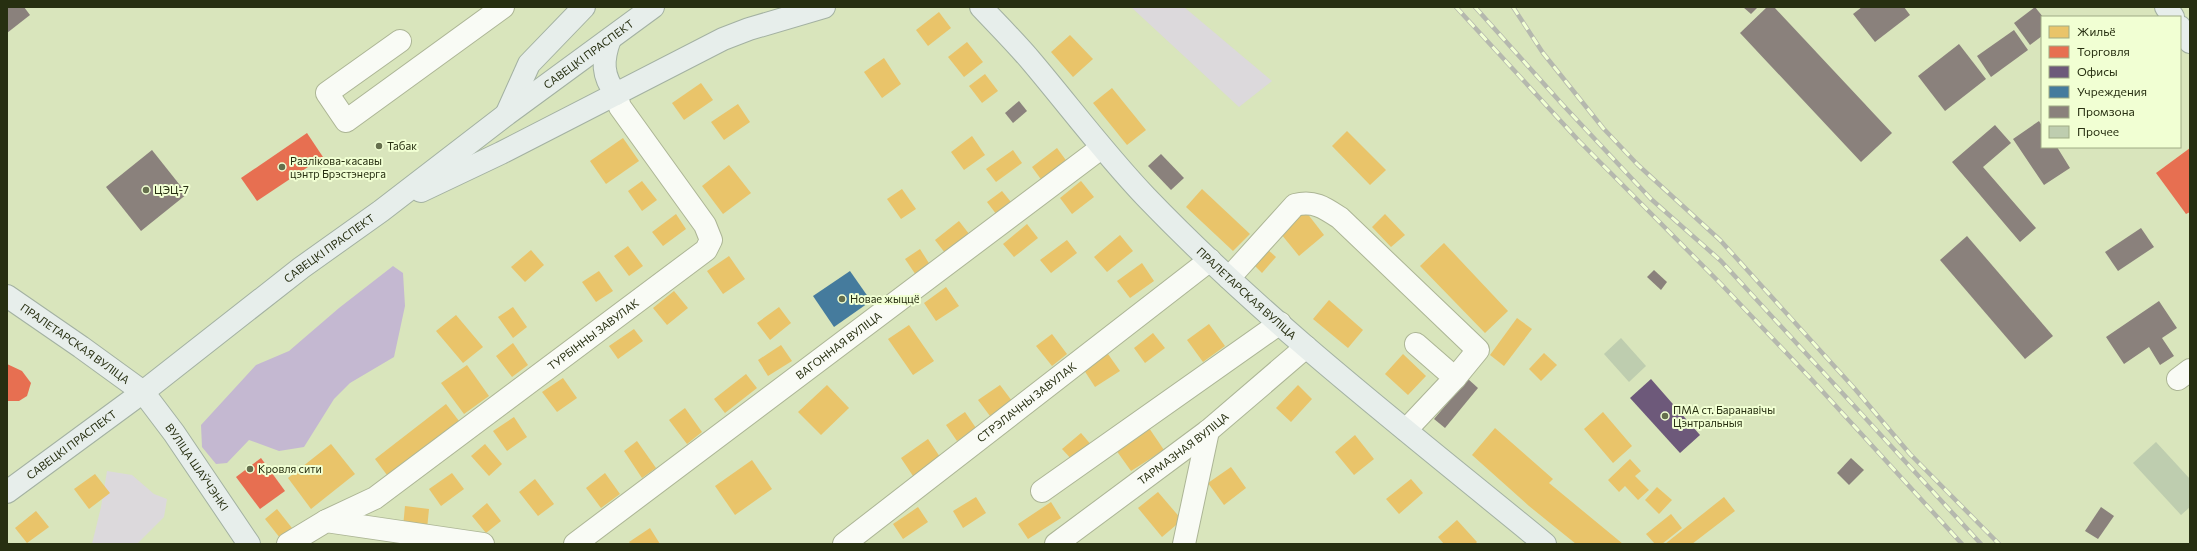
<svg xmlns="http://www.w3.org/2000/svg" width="2197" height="551" font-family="Commissioner,sans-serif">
  <rect width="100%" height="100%" fill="#d9e5bc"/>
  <g fill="#dcd9dc">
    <path d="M1131,7H1184L1272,81L1239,107Z"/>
    <path d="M107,471L132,475L154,494L167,499L164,517L137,544H92L101,507Z"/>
  </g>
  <path fill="#c4b8d1" d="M393,266L403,273L405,306L394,357L350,383L334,399L304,447L279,451L249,440L227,463L216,464L202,447L201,425L256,365L289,351L339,308Z"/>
  <g fill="#e9c46a">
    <path d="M939,12L951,28L928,46L916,30Z"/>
    <path d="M1070,35L1093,59L1073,77L1051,52Z"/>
    <path d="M967,42L983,62L964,77L948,57Z"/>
    <path d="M884,58L901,84L882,98L864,72Z"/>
    <path d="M985,74L998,91L982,103L969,86Z"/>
    <path d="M701,83L713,100L684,120L672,103Z"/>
    <path d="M1112,88L1146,130L1127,145L1093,103Z"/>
    <path d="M738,104L750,122L724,140L711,122Z"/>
    <path d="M1347,131L1386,170L1370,185L1332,146Z"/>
    <path d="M972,136L985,155L964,170L951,152Z"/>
    <path d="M623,138L639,161L606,184L590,161Z"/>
    <path d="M1057,148L1068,163L1043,182L1032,167Z"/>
    <path d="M1013,150L1022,163L996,182L986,169Z"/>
    <path d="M729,165L751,193L723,214L702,186Z"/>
    <path d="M642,181L657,200L642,211L628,191Z"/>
    <path d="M1081,181L1094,197L1072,214L1060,198Z"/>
    <path d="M902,189L916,209L901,219L887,199Z"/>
    <path d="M1202,189L1250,234L1233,251L1186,207Z"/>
    <path d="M1002,191L1015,207L1000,219L987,202Z"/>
    <path d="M1303,208L1324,235L1299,256L1277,229Z"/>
    <path d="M676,214L686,229L663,246L652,232Z"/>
    <path d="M1385,214L1405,235L1391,247L1372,227Z"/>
    <path d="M959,221L973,239L949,258L935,240Z"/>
    <path d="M1027,224L1038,238L1014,257L1003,244Z"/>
    <path d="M1120,235L1133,251L1107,272L1094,257Z"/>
    <path d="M1067,240L1077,253L1051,273L1040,260Z"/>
    <path d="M1444,243L1508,311L1485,333L1420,266Z"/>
    <path d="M628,246L643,266L629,276L614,256Z"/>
    <path d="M1266,248L1276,257L1262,273L1252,263Z"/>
    <path d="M920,249L932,268L918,278L905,259Z"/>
    <path d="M531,250L544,265L525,282L511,267Z"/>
    <path d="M729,256L745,279L723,294L707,271Z"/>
    <path d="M1142,263L1154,281L1130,298L1117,281Z"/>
    <path d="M599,271L613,291L596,302L582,282Z"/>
    <path d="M946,287L959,306L936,321L924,303Z"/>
    <path d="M674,291L688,308L667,325L653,308Z"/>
    <path d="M1329,300L1363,330L1348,348L1313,319Z"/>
    <path d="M513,307L527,327L513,338L498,317Z"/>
    <path d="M779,307L791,323L770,340L757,323Z"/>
    <path d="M456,315L483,347L463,363L436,331Z"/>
    <path d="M1517,318L1532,329L1504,366L1490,355Z"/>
    <path d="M1209,324L1225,346L1203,362L1187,340Z"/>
    <path d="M909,325L934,361L913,375L888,339Z"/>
    <path d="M634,329L643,341L618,359L609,346Z"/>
    <path d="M1153,333L1165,348L1145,363L1134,348Z"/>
    <path d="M1052,334L1067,354L1052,366L1036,346Z"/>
    <path d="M513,343L528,365L512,377L496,356Z"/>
    <path d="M781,345L792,361L768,376L758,360Z"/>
    <path d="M1544,353L1557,365L1541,381L1529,369Z"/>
    <path d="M1108,354L1120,371L1095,387L1084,370Z"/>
    <path d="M1403,354L1426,376L1408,395L1385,374Z"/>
    <path d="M467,365L489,396L464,414L441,383Z"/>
    <path d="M746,374L757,388L725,413L714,399Z"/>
    <path d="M563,378L577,398L557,412L542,392Z"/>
    <path d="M827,385L849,408L821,435L798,412Z"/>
    <path d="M1000,385L1012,401L990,416L978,400Z"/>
    <path d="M1298,385L1312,399L1291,422L1276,408Z"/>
    <path d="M446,404L459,421L387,475L375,459Z"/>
    <path d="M685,408L702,432L687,444L669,420Z"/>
    <path d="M965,412L976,428L957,441L946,425Z"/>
    <path d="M1603,412L1632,446L1613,463L1584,429Z"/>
    <path d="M514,417L527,437L507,451L493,431Z"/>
    <path d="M1149,428L1164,450L1131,471L1116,450Z"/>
    <path d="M1495,428L1553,479L1549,483L1623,544H1576L1529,506L1472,455Z"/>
    <path d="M1081,433L1093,447L1074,462L1062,449Z"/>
    <path d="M1355,435L1374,459L1354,475L1335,452Z"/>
    <path d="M928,439L940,457L913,476L901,458Z"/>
    <path d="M637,441L656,468L642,478L624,451Z"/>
    <path d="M331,444L355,474L311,509L288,478Z"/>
    <path d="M485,444L502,464L489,476L471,456Z"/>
    <path d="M1630,459L1641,471L1635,476L1649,490L1638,500L1625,486L1619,492L1608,480Z"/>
    <path d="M752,460L772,489L735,515L715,486Z"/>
    <path d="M1231,467L1246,488L1224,505L1208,483Z"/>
    <path d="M452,473L464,489L441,506L429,489Z"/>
    <path d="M605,473L620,494L601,508L586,488Z"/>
    <path d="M95,474L110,493L89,509L74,489Z"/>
    <path d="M535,479L554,504L538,516L519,492Z"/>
    <path d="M1411,479L1423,493L1399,514L1386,499Z"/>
    <path d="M1657,487L1672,500L1659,514L1645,500Z"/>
    <path d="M1158,492L1182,520L1162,537L1138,508Z"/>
    <path d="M976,497L986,513L963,528L953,511Z"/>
    <path d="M1724,497L1735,511L1692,544H1665Z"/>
    <path d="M1051,502L1061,518L1028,539L1018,524Z"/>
    <path d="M487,503L501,521L486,533L472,516Z"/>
    <path d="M405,506L429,509L427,529L403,527Z"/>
    <path d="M918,507L928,522L903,539L893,524Z"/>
    <path d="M277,509L292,528L280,538L265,519Z"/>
    <path d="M36,511L49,527L27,543L15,528Z"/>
    <path d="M1671,514L1682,528L1662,544H1655L1646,534Z"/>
    <path d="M1457,520L1477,542L1475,544H1444L1438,537Z"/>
    <path d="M650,528L660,544H631L629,542Z"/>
  </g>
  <g fill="#e76f51">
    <path d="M307,133L323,157L257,201L241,178Z"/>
    <path d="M2190,148V212L2186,214L2156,173Z"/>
    <path d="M7,364L22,371L31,383L27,396L19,401H7Z"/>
    <path d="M261,458L285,491L260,509L236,477Z"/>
  </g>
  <path fill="#6d597a" d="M1651,379L1700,435L1680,453L1630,398Z"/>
  <path fill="#457b9d" d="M850,271L871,301L834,327L813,296Z"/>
  <g fill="#8a817c">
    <path d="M7,7H24L30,15L7,33Z"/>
    <path d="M1743,7H1758L1751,14Z"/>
    <path d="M1767,7H1774L1892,133L1861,162L1740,33Z"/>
    <path d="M1862,7H1904L1910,15L1875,42L1853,14Z"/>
    <path d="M2035,7L2043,17L2042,36L2030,45L2014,23Z"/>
    <path d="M2014,30L2028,50L1991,77L1977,56Z"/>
    <path d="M1959,44L1986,79L1945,111L1918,76Z"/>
    <path d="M1019,101L1027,111L1013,123L1005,113Z"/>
    <path d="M2039,121L2042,126V147H2057L2070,168L2044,185L2013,139Z"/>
    <path d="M1995,125L2011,143L1983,167L2036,228L2020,242L1952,162Z"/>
    <path d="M152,150L187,194L141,231L106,187Z"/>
    <path d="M1161,154L1184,178L1171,190L1148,166Z"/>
    <path d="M2141,228L2154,247L2118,271L2105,252Z"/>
    <path d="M1967,236L2053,336L2025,359L1940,260Z"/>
    <path d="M1654,270L1667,282L1661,290L1647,277Z"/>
    <path d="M2159,301L2177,328L2162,338L2174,356L2160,365L2149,347L2124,364L2106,337Z"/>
    <path d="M1468,379L1478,388L1445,428L1434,419Z"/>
    <path d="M1851,458L1864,470L1849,485L1837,473Z"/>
    <path d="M2101,507L2114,516L2098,539L2085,531Z"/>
  </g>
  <g fill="#becdaf">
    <path d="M1621,338L1646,366L1629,382L1604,354Z"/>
    <path d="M2156,442L2190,479V507L2181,515L2133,463Z"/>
  </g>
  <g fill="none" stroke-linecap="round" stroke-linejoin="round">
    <g stroke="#acb595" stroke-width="24">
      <g id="minor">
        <path d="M400,41L327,93L346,121L503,7"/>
        <path d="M1229,278L1295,205C1314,200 1325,208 1340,218L1478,350L1455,378"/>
        <path d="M2178,379L2190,370"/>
        <path d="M1406,430L1455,378L1416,344"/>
        <path d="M1042,491L1280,323"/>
        <path id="s1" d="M326,521L375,498L706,250L711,240L705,225L620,107L616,94"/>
        <path d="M288,544L326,521L483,544"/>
        <path id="s2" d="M575,544L1101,148"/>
        <path id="s3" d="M844,544L1210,260"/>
        <path id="s4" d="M1056,544L1208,431L1306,347"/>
        <path d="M1184,544L1208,431"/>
      </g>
    </g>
    <g stroke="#a3b1a2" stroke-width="24">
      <g id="major">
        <path id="s5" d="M981,7C998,25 1016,43 1032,62C1070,107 1105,154 1146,197C1268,324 1409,432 1545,544"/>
        <path d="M2166,7L2173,17"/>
        <path d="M2180,27L2190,42"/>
        <path d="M610,39C602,60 602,76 616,94"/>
        <path d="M507,113L529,64L584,7"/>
        <path d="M421,191L501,153L723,39L749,29L824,7"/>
        <path id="s6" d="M7,296L81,347L143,392L174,433L249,544"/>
        <path id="s7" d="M7,492L143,392L301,268L381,211L507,114L653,7"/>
      </g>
    </g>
    <use href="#minor" stroke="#f9fbf5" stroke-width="22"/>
    <use href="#major" stroke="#e7eeeb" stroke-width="22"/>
    <g stroke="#b5b8ae" stroke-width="4.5">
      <g id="rail">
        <path d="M1456,7L1579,141L1721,284L1813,381L1962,544"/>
        <path d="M1475,7L1562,104L1651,199L1721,261L1981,544"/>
        <path d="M1513,7L1543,53L1603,128L1638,165L1720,240L1855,389L1910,454L1999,544"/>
      </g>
    </g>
    <use href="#rail" stroke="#f1ffd3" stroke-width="3" stroke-dasharray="9" stroke-linecap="butt"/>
  </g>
  <g fill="#656f4d" stroke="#f1ffd3" stroke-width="1.5">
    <circle cx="379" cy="146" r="4"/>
    <circle cx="282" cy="167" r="4"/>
    <circle cx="146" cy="190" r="4"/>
    <circle cx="842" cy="299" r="4"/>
    <circle cx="1665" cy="416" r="4"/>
    <circle cx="250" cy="469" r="4"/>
  </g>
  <g text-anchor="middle" stroke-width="4" stroke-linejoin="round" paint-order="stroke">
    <g font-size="11" fill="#272f11" stroke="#f1ffd3">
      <text dy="4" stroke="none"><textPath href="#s7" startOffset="728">САВЕЦКІ ПРАСПЕКТ</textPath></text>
      <text dy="4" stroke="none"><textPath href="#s7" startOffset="404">САВЕЦКІ ПРАСПЕКТ</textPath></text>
      <text dy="4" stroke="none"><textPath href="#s5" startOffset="391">ПРАЛЕТАРСКАЯ ВУЛІЦА</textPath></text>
      <text dy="4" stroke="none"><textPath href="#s1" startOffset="327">ТУРБІННЫ ЗАВУЛАК</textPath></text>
      <text dy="4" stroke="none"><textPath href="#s6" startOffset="83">ПРАЛЕТАРСКАЯ ВУЛІЦА</textPath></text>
      <text dy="4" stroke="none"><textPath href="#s2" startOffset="330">ВАГОННАЯ ВУЛІЦА</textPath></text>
      <text dy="4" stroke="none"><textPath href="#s3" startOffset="231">СТРЭЛАЧНЫ ЗАВУЛАК</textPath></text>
      <text dy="4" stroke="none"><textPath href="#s7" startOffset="80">САВЕЦКІ ПРАСПЕКТ</textPath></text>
      <text dy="4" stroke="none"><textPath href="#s4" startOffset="159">ТАРМАЗНАЯ ВУЛІЦА</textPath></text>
      <text dy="4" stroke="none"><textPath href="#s6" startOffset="259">ВУЛІЦА ШАЎЧЭНКІ</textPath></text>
    </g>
    <g font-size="11" fill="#272f11" stroke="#f1ffd3" text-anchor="start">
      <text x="387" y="150">Табак</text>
      <text x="290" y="165">Разлікова-касавы<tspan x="290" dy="13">цэнтр Брэстэнерга</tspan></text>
      <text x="154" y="194">ЦЭЦ-7</text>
      <text x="850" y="303">Новае жыццё</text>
      <text x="1673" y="414">ПМА ст. Баранавічы<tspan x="1673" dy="13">Цэнтральныя</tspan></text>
      <text x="258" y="473">Кровля сити</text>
    </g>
  </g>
  <rect width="2197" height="551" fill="none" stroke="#272f11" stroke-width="16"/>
  <rect x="2041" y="16" width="140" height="132" fill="#f1ffd3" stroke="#a0ac85"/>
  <rect x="2049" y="26" width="20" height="12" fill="#e9c46a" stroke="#a0ac85"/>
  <text x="2077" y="36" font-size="12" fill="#272f11">Жильё</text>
  <rect x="2049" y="46" width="20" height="12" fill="#e76f51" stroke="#a0ac85"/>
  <text x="2077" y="56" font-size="12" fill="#272f11">Торговля</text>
  <rect x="2049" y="66" width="20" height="12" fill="#6d597a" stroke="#a0ac85"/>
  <text x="2077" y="76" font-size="12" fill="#272f11">Офисы</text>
  <rect x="2049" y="86" width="20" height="12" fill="#457b9d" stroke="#a0ac85"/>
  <text x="2077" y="96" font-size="12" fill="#272f11">Учреждения</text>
  <rect x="2049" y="106" width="20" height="12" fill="#8a817c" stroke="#a0ac85"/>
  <text x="2077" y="116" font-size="12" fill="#272f11">Промзона</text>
  <rect x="2049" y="126" width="20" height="12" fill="#becdaf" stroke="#a0ac85"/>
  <text x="2077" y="136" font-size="12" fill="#272f11">Прочее</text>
</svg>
